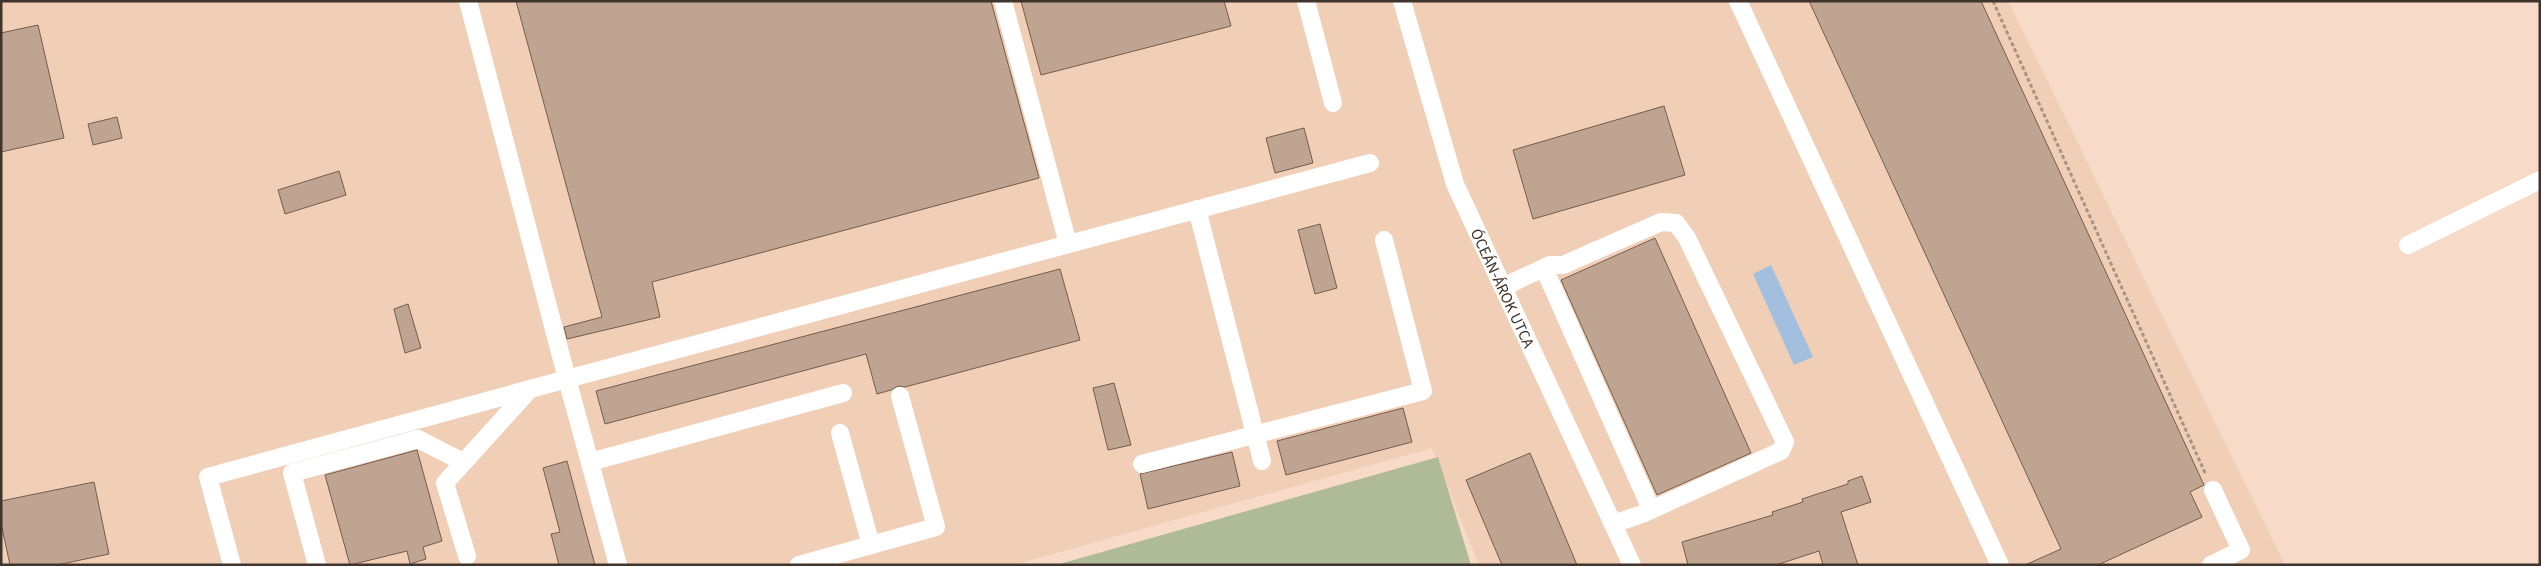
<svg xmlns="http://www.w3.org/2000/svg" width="2541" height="566" font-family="'Source Sans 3',sans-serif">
  <rect width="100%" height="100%" fill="#f7dac7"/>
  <path fill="#f1cfb7" d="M1,1H2008L2285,565H1479L1432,448L1013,565H1Z"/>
  <path fill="#afba98" d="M1438,457L1471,565H1056Z"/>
  <path fill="#a3bfe0" d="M1771,265L1813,357L1794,365L1753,274Z"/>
  <g fill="#bfa491" stroke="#755c4c">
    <path d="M516,1H991L1039,178L652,282L660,317L567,339L564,327L602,317Z"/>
    <path d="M1021,1H1224L1231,26L1041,75Z"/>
    <path d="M1809,1H1981L2204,485L2190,492L2202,517L2098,565H2025L2061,549Z"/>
    <path d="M38,25L64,138L1,152V33Z"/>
    <path d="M1664,106L1685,175L1533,219L1513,150Z"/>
    <path d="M117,117L122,138L93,145L88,124Z"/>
    <path d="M1304,128L1313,163L1275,173L1266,138Z"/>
    <path d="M339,171L346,195L285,214L278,190Z"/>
    <path d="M1320,224L1337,288L1315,294L1298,230Z"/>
    <path d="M1655,238L1751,453L1657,495L1561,280Z"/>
    <path d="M1060,269L1080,340L905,387L898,386L891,390L877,394L866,354L605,424L596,391Z"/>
    <path d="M408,304L421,348L405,353L394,309Z"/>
    <path d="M1114,383L1131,445L1108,450L1093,388Z"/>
    <path d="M1403,408L1412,442L1286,475L1277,441Z"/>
    <path d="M417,450L442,541L423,547L426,559L410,564L407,551L350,565L325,475Z"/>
    <path d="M1232,452L1240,486L1148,509L1140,474Z"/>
    <path d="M1530,453L1577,565H1502L1466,480Z"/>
    <path d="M567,461L584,525L595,565H559L551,534L560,532L543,468Z"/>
    <path d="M1862,476L1871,502L1841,512L1858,565H1823L1819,551L1776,565H1688L1682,542L1773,515L1772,512L1803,502L1802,499L1848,484V481Z"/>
    <path d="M94,482L109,554L57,565H10L1,523V501Z"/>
  </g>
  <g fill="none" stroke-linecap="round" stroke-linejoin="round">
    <path stroke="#a89385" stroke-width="3" stroke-dasharray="4 2.5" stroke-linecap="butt" d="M1993,1L2206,475"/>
    <g stroke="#fff" stroke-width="18">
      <path d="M468,1L567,379L1370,163"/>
      <path d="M1003,1L1068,244"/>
      <path d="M1306,1L1333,103"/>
      <path d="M1402,1L1455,184L1632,565"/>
      <path d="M1738,1L2000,565"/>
      <path d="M1197,209L1262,461"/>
      <path d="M2408,245L2540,180"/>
      <path d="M1544,268L1651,509"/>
      <path d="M1503,287L1550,265H1563L1661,222L1676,223L1687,238L1785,442L1781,451L1642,514L1613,524"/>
      <path d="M840,433L871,545"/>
      <path d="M590,462L843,393"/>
      <path d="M1142,464L1423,391L1384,240"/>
      <path d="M467,556L445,483L530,389"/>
      <path d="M232,565L208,477L567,379L618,565"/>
      <path d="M317,565L292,473L418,439L463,462"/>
      <path d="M799,565L936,527L900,396"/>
      <path d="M2211,565L2241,550L2213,490"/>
    </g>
  </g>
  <g text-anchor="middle" stroke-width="4.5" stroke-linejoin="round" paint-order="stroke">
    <g font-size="16" fill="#40352d" stroke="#fff">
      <text transform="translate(1503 288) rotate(65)" y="6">ÓCEÁN-ÁROK UTCA</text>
    </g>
  </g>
  <rect width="2541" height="566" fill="none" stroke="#40352d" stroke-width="5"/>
</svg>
